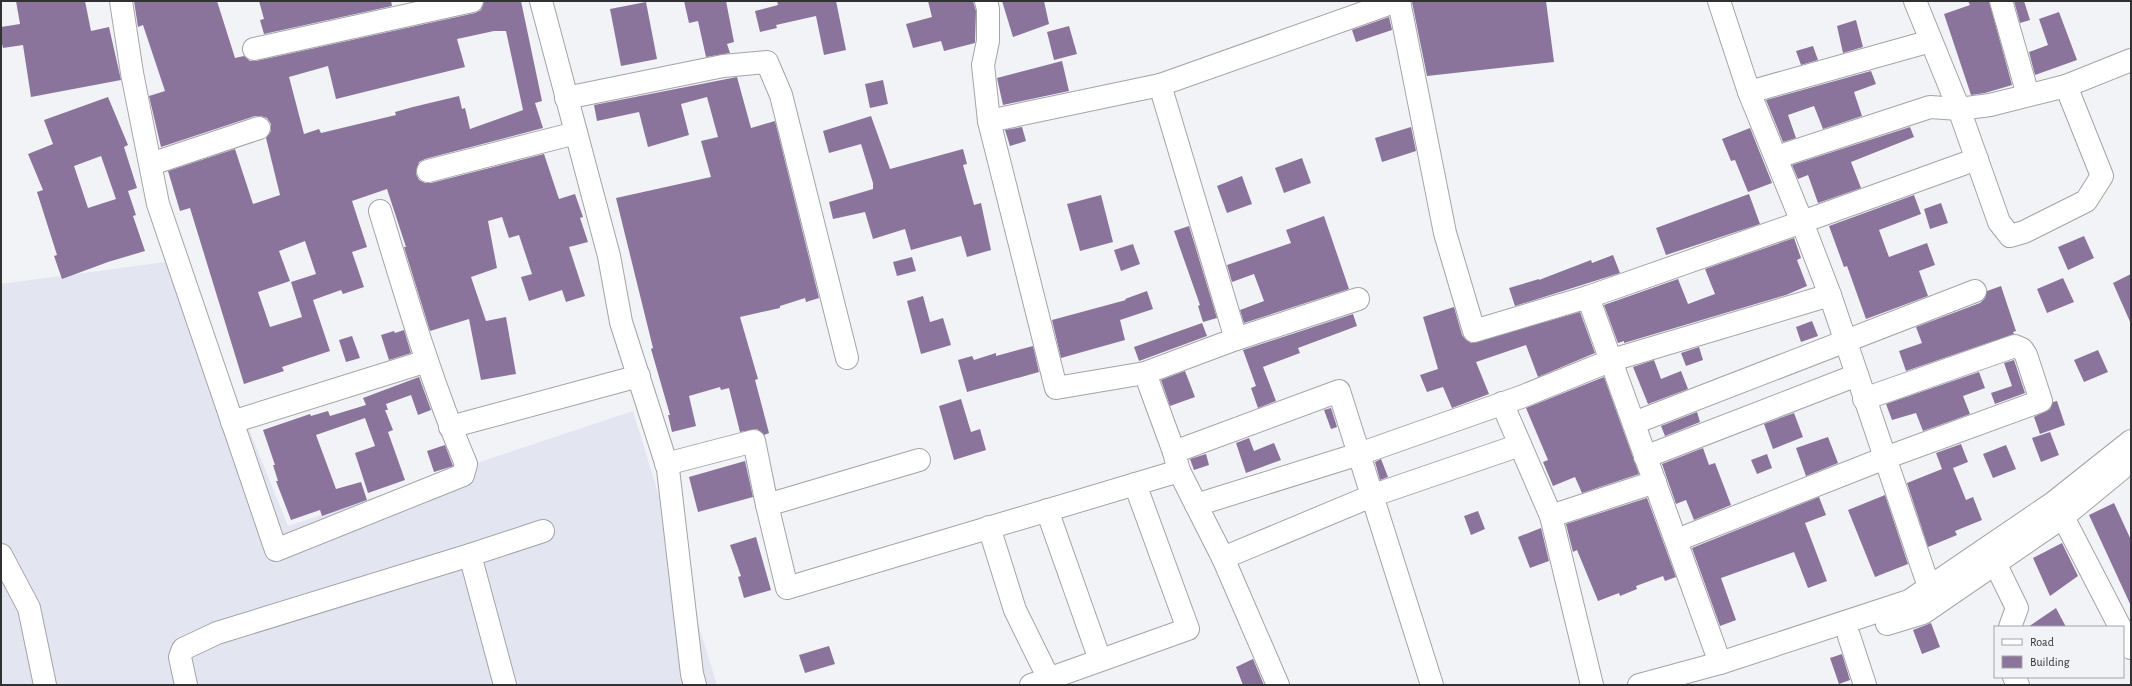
<svg xmlns="http://www.w3.org/2000/svg" width="2132" height="686" font-family="'Alegreya Sans',sans-serif">
  <rect width="100%" height="100%" fill="#f2f3f7"/>
  <path fill="#e3e6f1" d="M181,260L288,526L633,411L717,685H1V284Z"/>
  <g fill="#8b749c" fill-rule="evenodd">
    <path d="M16,1H85L91,31L109,27L121,80L31,97L23,45L3,48L1,40V27L20,24Z"/>
    <path d="M134,1H217L235,58L244,56L250,61H256L475,13L481,10L484,1H521L542,101L535,103L543,128L425,159L419,162L416,174L419,180L425,183H431L544,154L559,199L575,194L583,217L580,218L588,242L569,247L585,296L566,302L562,290L529,301L521,277L532,274L519,235L509,238L502,217L488,221L497,268L471,277L486,321L506,317L516,374L481,380L469,319L430,331L404,247H406L387,189L352,201L367,247L352,252L364,287L343,294L341,290L313,300L330,351L282,367L284,371L244,384L190,208L180,211L168,171L235,149L253,204L280,195L266,138L271,131V124L267,118L261,116H255L161,147L149,96L165,91L143,25L138,27ZM494,31H506L523,110L470,129L465,108L462,109L459,96L413,107L395,112L396,115L321,133L319,129L304,134L289,77L328,66L336,99L465,67L457,39ZM305,241L316,274L291,282L302,317L270,327L258,292L290,281L279,251Z"/>
    <path d="M259,1H391L392,6L264,34L260,20L264,19Z"/>
    <path d="M684,1H726L734,42L727,44L730,53L706,57L698,21L689,23Z"/>
    <path d="M777,1H836L846,50L824,55L816,16L776,25L777,28L760,32L755,11L778,5Z"/>
    <path d="M928,1H973L976,11L975,43L944,51L941,41L913,48L906,24L932,17Z"/>
    <path d="M1002,1H1044L1049,24L1013,37Z"/>
    <path d="M1415,1H1546L1554,62L1427,76L1412,2Z"/>
    <path d="M1968,1H1989L2012,85L1985,93L1971,95L1944,14L1970,5Z"/>
    <path d="M2014,1H2024L2030,20L2020,23Z"/>
    <path d="M646,2L657,59L621,66L610,9Z"/>
    <path d="M2059,12L2077,60L2035,75L2029,52L2048,45L2039,19Z"/>
    <path d="M1389,17L1392,30L1356,42L1352,30Z"/>
    <path d="M1856,20L1863,47L1843,53L1837,26Z"/>
    <path d="M1069,26L1077,54L1054,60L1047,32Z"/>
    <path d="M1813,46L1818,60L1801,65L1796,51Z"/>
    <path d="M1062,61L1069,91L1003,105L997,78Z"/>
    <path d="M1871,71L1876,84L1854,92L1862,116L1823,129L1814,106L1788,115L1796,138L1783,142L1766,100Z"/>
    <path d="M737,77L751,128L775,121L819,298L806,302L805,298L780,306V308L740,317L758,379L755,380L769,433L764,435L757,429L740,432L729,388L721,390L720,387L689,396L696,426L672,432L668,415H670L651,349L653,348L616,198L711,177L701,141L718,137L707,97L681,104L689,135L648,147L639,112L597,121L594,105Z"/>
    <path d="M883,80L888,104L870,108L865,84Z"/>
    <path d="M108,97L128,145L124,147L137,188L128,191L136,215L133,216L145,251L108,262L62,279L54,256L57,255L37,192L43,190L28,154L53,144L44,120ZM101,156L116,199L88,208L74,166Z"/>
    <path d="M871,116L890,169L963,149L967,164L963,165L974,205L981,203L991,250L967,257L961,236L911,250L905,229L873,239L865,212L833,219L829,202L873,189V183L861,144L829,153L823,131Z"/>
    <path d="M1022,127L1026,141L1010,146L1005,130Z"/>
    <path d="M1411,127L1416,151L1382,162L1375,138Z"/>
    <path d="M1910,127L1914,137L1851,162L1861,188L1818,203L1808,175L1798,179L1792,165Z"/>
    <path d="M1750,128L1772,183L1748,192L1735,160L1731,161L1722,139Z"/>
    <path d="M1302,158L1311,183L1284,193L1275,168Z"/>
    <path d="M1242,176L1252,204L1227,213L1217,186Z"/>
    <path d="M1749,194L1760,224L1666,255L1656,228Z"/>
    <path d="M1101,195L1113,242L1080,251L1067,204Z"/>
    <path d="M1914,195L1921,214L1879,230L1889,257L1927,243L1935,265L1919,271L1928,296L1866,319L1847,266L1844,267L1829,226Z"/>
    <path d="M1941,203L1948,223L1930,229L1924,209Z"/>
    <path d="M1324,216L1349,289L1244,323L1240,310L1264,301L1254,274L1232,282L1227,265L1291,243L1286,230Z"/>
    <path d="M1189,226L1217,318L1203,322L1198,306L1200,305L1174,231Z"/>
    <path d="M2084,236L2094,258L2068,270L2058,247Z"/>
    <path d="M1794,238L1801,258L1797,260L1807,286L1786,295L1624,343V341L1618,343L1604,305L1678,279L1688,304L1715,294L1705,269Z"/>
    <path d="M1133,244L1140,264L1121,271L1114,250Z"/>
    <path d="M1613,255L1620,273L1515,306L1509,288L1539,279V280L1591,260L1592,263Z"/>
    <path d="M912,257L916,271L897,276L893,262Z"/>
    <path d="M2131,274V324L2113,283Z"/>
    <path d="M2063,278L2074,302L2047,313L2037,289Z"/>
    <path d="M2001,286L2016,331L2013,332L2014,334L1906,371L1899,351L1922,343L1916,327L1980,303L1985,298L1987,291Z"/>
    <path d="M1147,291L1153,309L1120,320L1125,340L1061,358L1052,320L1126,300L1125,299Z"/>
    <path d="M923,296L930,322L943,318L951,345L921,354L907,301Z"/>
    <path d="M1454,307L1462,335L1466,340L1471,343L1580,312L1595,353L1538,377L1526,345L1476,362L1489,394L1452,408L1443,387L1427,392L1420,375L1438,369L1423,317Z"/>
    <path d="M1353,314L1357,326L1298,348L1300,353L1263,367L1276,401L1258,408L1251,388L1256,386L1243,350Z"/>
    <path d="M1812,321L1818,336L1801,342L1796,327Z"/>
    <path d="M1202,323L1207,336L1139,361L1134,347Z"/>
    <path d="M404,330L411,353L389,360L381,335L394,331L395,333Z"/>
    <path d="M352,336L360,358L346,362L339,340Z"/>
    <path d="M1033,346L1039,372L967,392L958,360L972,356L974,360L996,353V356Z"/>
    <path d="M1699,347L1703,360L1686,366L1681,353Z"/>
    <path d="M2098,350L2108,372L2084,382L2074,360Z"/>
    <path d="M1654,360L1661,379L1681,371L1688,389L1648,404L1633,367Z"/>
    <path d="M2014,360L2025,393L1995,404L1991,393L2012,386L2004,363Z"/>
    <path d="M1185,371L1195,397L1170,406L1161,380Z"/>
    <path d="M1979,372L1985,388L1963,396L1970,414L1923,431L1916,413L1892,420L1886,404Z"/>
    <path d="M419,377L431,410L418,415L411,395L386,404L388,410H385L393,430L388,432L405,480L368,493L355,453L375,446L365,418L316,435L336,489L361,482L367,500L322,516L320,510L291,520L276,481H278L273,465H275L263,430L310,414L311,416L328,411L330,416L366,405L363,398Z"/>
    <path d="M1604,377L1639,474L1582,493L1575,477L1553,486L1543,462L1548,460L1526,408Z"/>
    <path d="M961,399L971,432L980,429L986,450L954,460L939,406Z"/>
    <path d="M2057,401L2065,425L2040,434L2034,417L2050,409L2053,402Z"/>
    <path d="M1331,408L1337,427L1331,429L1324,410Z"/>
    <path d="M1697,412L1700,422L1665,436L1661,426Z"/>
    <path d="M1794,413L1803,437L1773,449L1764,424Z"/>
    <path d="M2050,432L2059,455L2041,462L2032,438Z"/>
    <path d="M1828,437L1838,463L1806,476L1796,448Z"/>
    <path d="M1249,438L1254,451L1274,443L1281,460L1246,473L1236,443Z"/>
    <path d="M1961,444L1968,462L1953,468L1966,500L1973,497L1982,520L1955,531L1957,535L1928,547L1907,483L1942,469L1936,453Z"/>
    <path d="M445,445L453,466L434,472L427,451Z"/>
    <path d="M2006,445L2016,469L1993,478L1983,454Z"/>
    <path d="M1703,448L1709,465L1715,463L1731,505L1694,520L1686,500L1676,504L1662,464Z"/>
    <path d="M1206,454L1209,465L1194,470L1190,459Z"/>
    <path d="M1767,454L1772,468L1757,474L1751,460Z"/>
    <path d="M1381,459L1388,477L1380,480L1375,462Z"/>
    <path d="M745,461L753,497L698,512L689,477Z"/>
    <path d="M1885,495L1908,564L1875,577L1848,510Z"/>
    <path d="M1819,497L1826,515L1805,523L1827,581L1808,588L1794,552L1721,578L1736,620L1720,626L1692,548Z"/>
    <path d="M1647,498L1676,577L1665,581L1663,576L1636,586L1637,589L1620,596L1619,593L1598,601L1577,550L1573,552L1566,524Z"/>
    <path d="M2114,503L2131,540V606L2089,515Z"/>
    <path d="M1478,511L1485,529L1471,535L1464,516Z"/>
    <path d="M1541,528L1549,561L1530,568L1518,537Z"/>
    <path d="M756,537L771,590L744,598L738,577L741,576L730,545Z"/>
    <path d="M2062,543L2078,576L2050,596L2033,558Z"/>
    <path d="M2056,608L2066,627H2028Z"/>
    <path d="M1931,623L1940,647L1922,654L1913,630Z"/>
    <path d="M829,646L835,664L805,673L799,655Z"/>
    <path d="M1842,654L1850,680L1839,684L1830,658Z"/>
    <path d="M1253,659L1264,685H1243L1236,667Z"/>
  </g>
  <g fill="none" stroke-linecap="round" stroke-linejoin="round">
    <g stroke="#a3a4a8" stroke-width="24">
      <g id="minor">
        <path d="M121,1L132,73L158,204L276,550L463,475L466,464C431,382 406,296 380,211"/>
        <path d="M541,1L609,256L621,322L668,469L692,674L695,685"/>
        <path d="M986,1L988,9V41L983,65L989,121"/>
        <path d="M1399,1L1445,233L1474,331L1588,297"/>
        <path d="M1719,1L1749,92L1802,222L1977,159"/>
        <path d="M1915,1L1959,109L1999,222L2010,236L2024,232L2086,201L2102,176L2066,86"/>
        <path d="M2001,1L2028,95"/>
        <path d="M254,49L472,1"/>
        <path d="M1160,85L1397,1"/>
        <path d="M1749,92L1931,41"/>
        <path d="M566,98L723,66L767,62L781,95L847,358"/>
        <path d="M1777,157L1930,107L1959,109L1990,105L2066,86L2131,60"/>
        <path d="M151,164L259,128"/>
        <path d="M428,171L576,133"/>
        <path d="M1145,373L1056,388L989,121L1160,85L1236,339"/>
        <path d="M1502,403L1551,516L1592,685"/>
        <path d="M232,422L427,361"/>
        <path d="M1634,423L1975,291"/>
        <path d="M450,427L639,376"/>
        <path d="M1174,452L1145,373L1236,339L1358,299"/>
        <path d="M1645,457L1857,375"/>
        <path d="M919,460L767,505L787,588L1179,471L1223,558L1278,685"/>
        <path d="M666,464L754,441L767,505"/>
        <path d="M1179,471L1174,452L1339,391L1432,685"/>
        <path d="M1196,505L1359,454L1521,397L1612,360L1830,295"/>
        <path d="M1047,510L1100,660"/>
        <path d="M1551,516L1655,482"/>
        <path d="M2063,517L2120,627"/>
        <path d="M989,527L1015,610L1049,679"/>
        <path d="M1677,540L1885,458L2041,401L2026,355L2022,349L2015,346L1864,399"/>
        <path d="M1,555L29,608L45,685"/>
        <path d="M470,555L505,685"/>
        <path d="M1223,558L1374,495L1520,445"/>
        <path d="M1995,563L2017,608L2010,627"/>
        <path d="M1887,624L1923,613L2063,517L2131,461"/>
        <path d="M2123,632L2131,648"/>
        <path d="M1849,636L1865,685"/>
        <path d="M1720,663L1588,297L1802,222L1830,295L1929,587"/>
        <path d="M2014,677L2018,685"/>
        <path d="M186,685L180,657L183,649L217,633L470,555L543,531"/>
        <path d="M1031,685L1188,629L1135,484"/>
        <path d="M1639,685L1720,663L1909,601L2053,503L2131,441"/>
      </g>
    </g>
    <use href="#minor" stroke="#fff" stroke-width="22"/>
  </g>
  <rect width="2132" height="686" fill="none" stroke="#303132" stroke-width="4"/>
  <rect x="1994" y="626" width="130" height="52" fill="#f2f3f7" stroke="#a4a5a8"/>
  <rect x="2002" y="639" width="20" height="6" fill="#ffffff" stroke="#a4a5a8"/>
  <text x="2030" y="646" font-size="12" fill="#303132">Road</text>
  <rect x="2002" y="656" width="20" height="12" fill="#8b749c" stroke="#a4a5a8"/>
  <text x="2030" y="666" font-size="12" fill="#303132">Building</text>
</svg>
